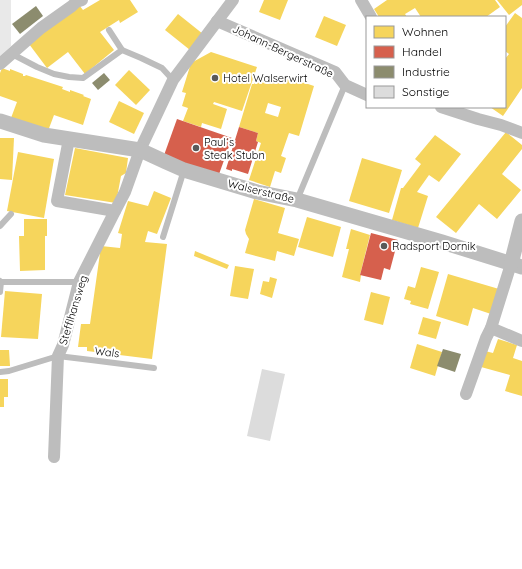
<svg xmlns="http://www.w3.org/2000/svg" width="522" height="569" font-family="Quicksand,sans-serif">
  <rect width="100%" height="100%" fill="#fff"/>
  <path fill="#e9e9e9" d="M0,0H11V46L0,56Z"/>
  <g fill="#f6d55c" fill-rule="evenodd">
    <path d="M100,0H130L138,12L120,23L119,20L100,32L114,50L85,74L68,52L47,68L29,44L79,5L83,10Z"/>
    <path d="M264,0H288L280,20L259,12Z"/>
    <path d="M387,0H495L500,7L486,17H421L415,8L405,14L407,17H379L374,9Z"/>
    <path d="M497,0H522V5L509,15Z"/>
    <path d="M515,13L522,18V88L503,116L490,107H505V59L509,54L505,51V27Z"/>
    <path d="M178,14L203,34L190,50L165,30Z"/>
    <path d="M324,16L346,25L337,46L315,37Z"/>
    <path d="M211,52L257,67L242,111L214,102L213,104L227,109L221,129L202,123L201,127L183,121L188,108L182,106L186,93L182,92L191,63Z"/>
    <path d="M2,68L10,71V69L23,74V76H25L26,75L63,87L62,89L70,92V90L84,95L83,96L91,99L83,125L54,115L48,131L11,118L17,102L0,96V73Z"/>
    <path d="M129,70L150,90L136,105L115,85Z"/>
    <path d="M256,76L279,83L281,77L289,80L290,78L314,86L299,136L289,133L281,156L286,158L281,173L275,171L270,187L249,180L261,143L256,141L258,133L239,127L252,84H254ZM268,103L281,107L278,117L265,113Z"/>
    <path d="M119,101L144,113L134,134L109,122Z"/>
    <path d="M506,132L522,145V149L502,174L521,190L497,219L479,204L456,233L436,217Z"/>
    <path d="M435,135L461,154L439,182L429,175L417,192L428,196L418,228L392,220L401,188H403L421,164L415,159Z"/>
    <path d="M0,138H14L12,180L0,179Z"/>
    <path d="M75,148L128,158L126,173L121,176L116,203L65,195Z"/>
    <path d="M18,152L54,159L44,218L7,211Z"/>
    <path d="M362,158L402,170L389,213L349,201Z"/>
    <path d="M154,191L171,198L157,234L148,231L145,242L167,244L152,359L87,351V347H78L81,324H90L101,246L120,248L122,234L118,233L128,201L148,206Z"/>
    <path d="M254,199L285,208L278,233L299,239L294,256L277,251L275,261L245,253L249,239L246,234L245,230Z"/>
    <path d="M307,217L341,227L333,257L298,247Z"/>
    <path d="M24,219H47V236H45V270L20,271L19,236H24Z"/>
    <path d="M351,229L370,235L360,275H361L360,282L342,277L349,249H346Z"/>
    <path d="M195,251L229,265L227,269L194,256Z"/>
    <path d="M235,266L254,269L248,299L230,296Z"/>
    <path d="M421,267L439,272L428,309L410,304L411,301L404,299L408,286L415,288Z"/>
    <path d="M448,274L499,289L491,314L473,308L468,326L436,316Z"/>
    <path d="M270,277L277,279L272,298L260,294L263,281L269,282Z"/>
    <path d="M5,291L42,294L38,339L1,337Z"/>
    <path d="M371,292L390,297L383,325L364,320Z"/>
    <path d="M423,317L441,322L436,339L418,334Z"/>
    <path d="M498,339L517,345L513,358L522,361V396L505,391L510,375L481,367L485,351L493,353Z"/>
    <path d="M417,344L442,352L435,376L410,368Z"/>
    <path d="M0,350H9L10,366H0Z"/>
    <path d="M0,379H8V397H4V407H0Z"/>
  </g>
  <g fill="#d6604d">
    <path d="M177,119L232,138L218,177L163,158Z"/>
    <path d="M239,127L258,133L256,141L258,142L248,174L232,169V171L226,169Z"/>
    <path d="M371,233L398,240L390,270L384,268L381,280L360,275Z"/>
  </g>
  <g fill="#8c8c6e">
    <path d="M36,6L43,16L20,34L12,24Z"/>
    <path d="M104,73L110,80L98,90L92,83Z"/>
    <path d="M443,349L461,354L455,372L437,366Z"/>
  </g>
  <path fill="#dcdcdc" d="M262,369L285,374L270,441L247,436Z"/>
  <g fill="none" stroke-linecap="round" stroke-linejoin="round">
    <g stroke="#bdbdbd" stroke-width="6">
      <path d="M109,30L122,50"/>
      <path d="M12,54L37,67L54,74L69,77L83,78L122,50L141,58L162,68L173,80"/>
      <path d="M297,200L345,85"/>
      <path d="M0,226L11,214"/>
      <path d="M163,237L184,170"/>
      <path d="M0,281L1,282H79"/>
      <path d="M0,292L1,282"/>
      <path d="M0,372L9,371L58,356L91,360L154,368"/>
    </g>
    <g stroke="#bdbdbd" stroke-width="12">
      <path d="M361,0L371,17"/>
      <path d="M217,21L335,72L345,85L367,95"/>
      <path d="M0,64L41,28L72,6L76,2L82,0"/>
      <path d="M441,107L478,119L501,125L522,133"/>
      <path d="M69,139L57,201L115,211"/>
      <path d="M491,328L522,341"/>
      <path d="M466,394L486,338L491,328L511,264"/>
      <path d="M54,457L58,356L63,345L79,282L115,211L125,192L140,150L173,80L233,0"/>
    </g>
    <g stroke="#bdbdbd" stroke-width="15">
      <path d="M0,121L44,135L140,150L166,162L184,170L257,192L297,200L442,242L522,267"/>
      <path d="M511,264L522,221"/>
    </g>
  </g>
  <g fill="#595959" stroke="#fff" stroke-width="1.5">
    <circle cx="215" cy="78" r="4"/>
    <circle cx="196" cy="148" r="4"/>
    <circle cx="384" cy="246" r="4"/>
  </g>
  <g text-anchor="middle" stroke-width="4" stroke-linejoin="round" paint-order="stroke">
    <g font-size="11" fill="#000" stroke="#fff">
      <text transform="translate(283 51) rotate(25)" y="4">Johann-Bergerstraße</text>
      <text transform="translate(261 191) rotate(14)" y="4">Walserstraße</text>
      <text transform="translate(73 310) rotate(-73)" y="4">Stefflhansweg</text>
      <text transform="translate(107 352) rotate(7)" y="4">Wals</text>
    </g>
    <g font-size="11" fill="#000" stroke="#fff" text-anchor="start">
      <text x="223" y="82">Hotel Walserwirt</text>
      <text x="204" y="146">Paul´s<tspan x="204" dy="13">Steak Stubn</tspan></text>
      <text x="392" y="250">Radsport Dornik</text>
    </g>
  </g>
  <rect x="366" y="16" width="140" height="92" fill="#ffffff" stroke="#999999"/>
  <rect x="374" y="26" width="20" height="12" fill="#f6d55c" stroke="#999999"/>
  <text x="402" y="36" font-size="12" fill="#000000">Wohnen</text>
  <rect x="374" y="46" width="20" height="12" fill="#d6604d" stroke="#999999"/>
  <text x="402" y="56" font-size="12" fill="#000000">Handel</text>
  <rect x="374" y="66" width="20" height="12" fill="#8c8c6e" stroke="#999999"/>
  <text x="402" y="76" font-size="12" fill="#000000">Industrie</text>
  <rect x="374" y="86" width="20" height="12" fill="#dcdcdc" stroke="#999999"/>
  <text x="402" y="96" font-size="12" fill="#000000">Sonstige</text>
</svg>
